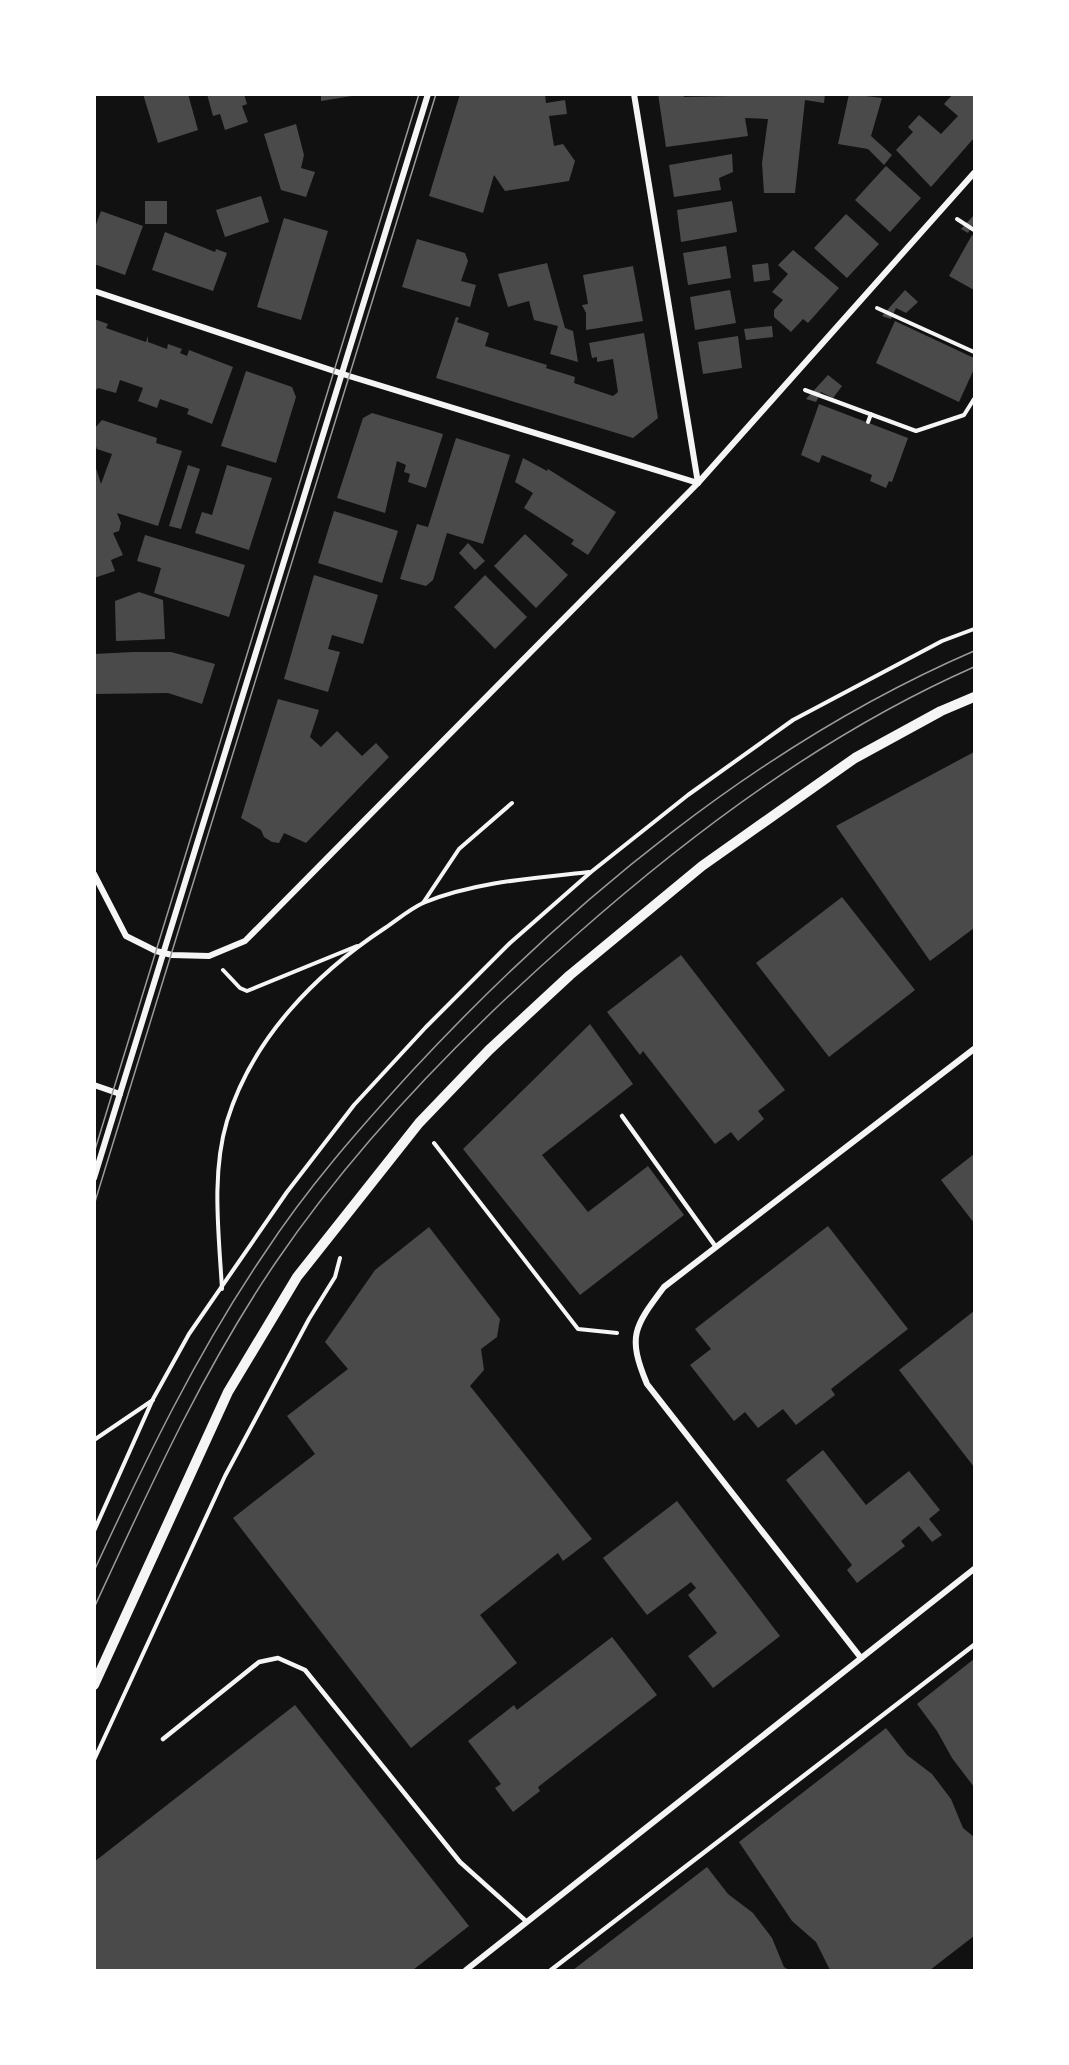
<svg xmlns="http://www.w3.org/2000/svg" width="1069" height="2065" font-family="'Titillium Web',sans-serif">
  <rect width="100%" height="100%" fill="#111"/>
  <g fill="#4a4a4a">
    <path d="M143,94H188L198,130L158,143Z"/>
    <path d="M207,94H244L247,104L242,106L248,122L225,130L220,114L213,116Z"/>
    <path d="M321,94H352V96L321,101Z"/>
    <path d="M460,94H545L546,103L565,100L567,114L549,116L554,146L563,144L575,161L569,181L505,191L494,175L483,213L429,196Z"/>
    <path d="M658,94H683L684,97L825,94L824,103L805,100L795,193H764L762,163L768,119L745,118L748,136L666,147Z"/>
    <path d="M849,94L882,98L871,136L892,155L884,165L868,149L838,144Z"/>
    <path d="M953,94H974V138L931,187L896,150L913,132L908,127L919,115L941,134L958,116L944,104Z"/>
    <path d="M296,124L304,155L301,168L315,172L306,197L281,190L264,134Z"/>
    <path d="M732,154L733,172L719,178L721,190L674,197L669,165Z"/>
    <path d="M886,166L921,198L890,232L855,200Z"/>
    <path d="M261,196L269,222L225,237L216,210Z"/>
    <rect x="145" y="201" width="22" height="23"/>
    <path d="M732,201L737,232L681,242L677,210Z"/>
    <path d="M101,211L143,226L125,275L94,264V230Z"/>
    <path d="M846,214L879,244L847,278L814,248Z"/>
    <path d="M974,215V223L968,233L961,229Z"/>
    <path d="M284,218L328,231L301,320L257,307Z"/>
    <path d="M165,232L215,252L216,249L227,253L213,291L152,270Z"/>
    <path d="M972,235L974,236V290L949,276Z"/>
    <path d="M417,239L465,253L468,261L461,281L476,285L470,307L402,287Z"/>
    <path d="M726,246L731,278L688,285L683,253Z"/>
    <path d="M793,250L839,288L808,323L803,319L791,332L774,317V310L783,300L772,292L788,274L778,265Z"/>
    <path d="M547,263L565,328L573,331L578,362L550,354L558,326L534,320L529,301L508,307L498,274Z"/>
    <path d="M768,263L770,280L754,282L752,265Z"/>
    <path d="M633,266L643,321L586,330V313L582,305L588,304L583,275Z"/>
    <path d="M730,290L736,323L695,330L690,297Z"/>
    <path d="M905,290L918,302L906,313L896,308L891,319L882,316Z"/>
    <path d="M456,317L459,318L457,322L489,333L485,346L547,365L546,368L575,377L574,383L613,396L618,392L613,359L597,362V357L592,358L589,343L644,333L658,418L633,438L436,378Z"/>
    <path d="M94,319L108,324L106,328L146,342L148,336V342L167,349L168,344L182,349L180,353L187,356L189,350L233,367L212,424L187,414L189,409L160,399L157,408L138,401L143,388L120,380L116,393L98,388L94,392Z"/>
    <path d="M895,321L974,358V369L959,402L876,363Z"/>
    <path d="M772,326L773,337L746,340L744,329Z"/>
    <path d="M738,336L742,368L703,374L698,342Z"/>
    <path d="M246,371L292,387L296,397L276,463L221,446Z"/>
    <path d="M828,375L842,386L833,398L821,392L816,402L806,399Z"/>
    <path d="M819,404L908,438L892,482L889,481L886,488L870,481L872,475L822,455L819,463L801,455Z"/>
    <path d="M372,413L443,434L426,488L408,482L410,474L404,472L406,465L397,461L385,513L337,498L363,418Z"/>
    <path d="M102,420L157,438L156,443L182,451L158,526L117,513L121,523L119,531L113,533L123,555L111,560L115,571L94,578V462L101,484L112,454L97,449L94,442V429Z"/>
    <path d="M456,438L510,455L483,544L447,533L433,580L426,586L400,579L417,524L428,527Z"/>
    <path d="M523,458L547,471L548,469L616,512L588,555L571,544L574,540L524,508L533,493L515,482Z"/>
    <path d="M188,465L200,469L181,529L169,526Z"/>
    <path d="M227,465L272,478L249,550L195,533L202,512L212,515Z"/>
    <path d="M334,511L398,531L382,583L318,563Z"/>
    <path d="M525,534L568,575L536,608L494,566Z"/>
    <path d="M145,535L245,565L229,617L154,593L161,568L137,561Z"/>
    <path d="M468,543L485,561L475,570L459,553Z"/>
    <path d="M314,575L378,595L363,644L332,635L328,649L340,652L328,692L284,679Z"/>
    <path d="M485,575L527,617L495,649L454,607Z"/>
    <path d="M139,592L163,600L165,639L116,641L115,601Z"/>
    <path d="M133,652H171L215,664L202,704L168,693L94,694V654Z"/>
    <path d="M278,699L319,710L310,737L321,747L337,731L362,756L376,743L389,757L306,843L284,833L279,843L272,842L264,837L261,830L241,818Z"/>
    <path d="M974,752V928L930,961L836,826Z"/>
    <path d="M842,897L915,990L829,1057L756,963Z"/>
    <path d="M681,955L785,1090L758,1111L764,1119L738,1141L731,1132L715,1144L643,1051L640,1055L607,1012Z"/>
    <path d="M590,1024L633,1084L542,1155L588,1212L648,1166L684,1215L580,1295L463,1149Z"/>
    <path d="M974,1154V1223L941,1180Z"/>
    <path d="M828,1226L908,1329L831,1389L835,1395L796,1425L783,1409L758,1428L745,1412L734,1421L690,1365L711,1349L695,1329Z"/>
    <path d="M429,1227L500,1319L497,1337L481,1349L484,1370L470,1386L592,1539L563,1561L558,1553L480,1615L517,1663L411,1748L233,1518L315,1454L287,1416L348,1369L325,1342L375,1270Z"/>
    <path d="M974,1311V1467L899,1370Z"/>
    <path d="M823,1450L866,1505L909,1471L940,1510L929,1519L942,1535L932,1542L919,1526L901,1541L905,1546L857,1583L847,1570L852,1565L786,1480Z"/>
    <path d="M677,1501L780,1636L713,1688L688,1656L717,1633L688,1595L696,1588L691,1582L647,1615L603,1558Z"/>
    <path d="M612,1637L657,1695L538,1787L540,1791L513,1812L495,1788L501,1784L468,1741L514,1705L517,1710Z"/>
    <path d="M974,1659V1787L952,1758L937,1731L917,1704Z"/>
    <path d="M295,1705L469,1926L413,1970H94V1862Z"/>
    <path d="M886,1728L907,1755L932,1774L951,1799L963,1828L974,1837V1936L930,1970H830L816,1942L792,1921L739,1842Z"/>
    <path d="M707,1867L728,1894L753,1913L772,1938L784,1967L789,1970H573Z"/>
  </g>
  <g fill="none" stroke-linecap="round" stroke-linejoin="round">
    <g stroke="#f5f5f5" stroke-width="4">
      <path d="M957,219L974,230"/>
      <path d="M877,308L974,352"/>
      <path d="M805,390L916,431L964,415L974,399"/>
      <path d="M868,422L871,414"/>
      <path d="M423,903L459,849L512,803"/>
      <path d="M223,970L240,988L247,991L357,946"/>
      <path d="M434,1143L578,1329L617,1333"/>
      <path d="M222,1289C219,1235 211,1174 227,1121C252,1039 315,974 385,928C397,920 410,909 423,903C474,882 534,878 589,872"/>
      <path d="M94,1440L153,1400"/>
      <path d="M94,1531L153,1399L189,1334L287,1192L354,1105L426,1027L510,943L591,872L688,795L793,720L942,641L974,629"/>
      <path d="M94,1760L225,1476L309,1319L335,1277L340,1258"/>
    </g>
    <g stroke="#f5f5f5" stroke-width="4.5">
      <path d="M622,1116L716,1247"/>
      <path d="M163,1739L259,1662L278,1658L305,1670L460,1862L527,1922"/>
      <path d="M551,1970L974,1645"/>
    </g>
    <g stroke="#f5f5f5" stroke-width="6">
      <path d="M94,291L349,376L698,483L634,94"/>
      <path d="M94,874L126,936L156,951L172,955L209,956L245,941L698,483L974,173"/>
      <path d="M94,1085L120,1094"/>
      <path d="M94,1178L428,94"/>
      <path d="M861,1658L647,1384C627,1336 634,1327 664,1287L974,1049"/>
      <path d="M466,1970L974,1569"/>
    </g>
    <path stroke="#f5f5f5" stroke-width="10" d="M94,1685L228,1392L297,1277L419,1123L489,1050L570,975L702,866L855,758L941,711L974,697"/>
    <g stroke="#9a9a9a" stroke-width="1.5">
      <path d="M94,1153L419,94"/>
      <path d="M94,1205L436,94"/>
      <path d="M94,1571C145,1461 196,1354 264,1254C307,1188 359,1129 412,1071C569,902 761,743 974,651"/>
      <path d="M94,1608C149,1489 202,1371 276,1262C359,1140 464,1033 575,936C695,830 827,732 974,667"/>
    </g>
  </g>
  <rect width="1069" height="2065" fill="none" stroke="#ffffff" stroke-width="192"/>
</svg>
